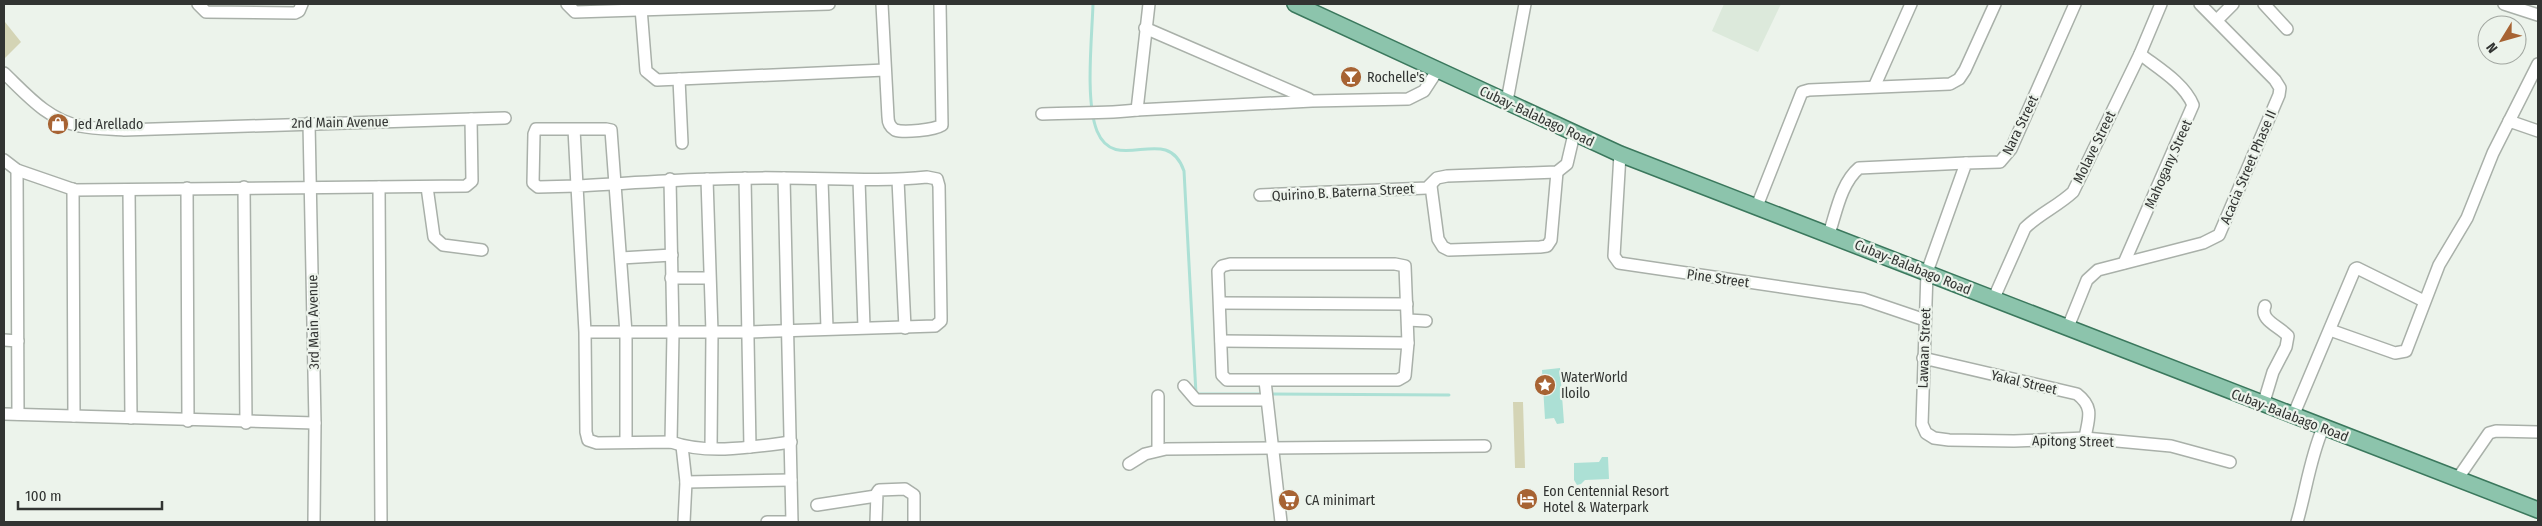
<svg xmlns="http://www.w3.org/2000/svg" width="2542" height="526" font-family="'Fira Sans Condensed',sans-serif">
  <rect width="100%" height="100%" fill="#ecf3eb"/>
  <path fill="#dce9db" d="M1724,4H1781L1758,52L1712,31Z"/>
  <g fill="#d4d4b5">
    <path d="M5,22L21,42L4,59V23Z"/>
    <path d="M1513,402H1523L1525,468H1515Z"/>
  </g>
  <g fill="#ace0d5">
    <path d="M1560,368L1564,423L1557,424L1554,418L1545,419L1542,370Z"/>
    <path d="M1602,457H1608L1609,479L1585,480L1581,484L1577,485L1574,480V463L1599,462Z"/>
  </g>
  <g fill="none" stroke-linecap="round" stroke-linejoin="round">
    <g stroke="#ace0d5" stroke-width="3">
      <path d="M1093,4C1092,37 1085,101 1097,131C1116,177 1167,121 1184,171L1196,394H1264"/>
      <path d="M1270,394L1449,395"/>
    </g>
    <g stroke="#a9b0a9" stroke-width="14">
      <g id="minor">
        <path d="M198,4L206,12L295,13L299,11L302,4"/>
        <path d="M567,4L575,12L829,4"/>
        <path d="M882,4L888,117C888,122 890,127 895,130C904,133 934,130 942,125L940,4"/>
        <path d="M1149,4L1137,110L1312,101L1408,99L1424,91L1437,71"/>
        <path d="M2075,4L2011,149L2000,162L1966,163L1927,272L1922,424L1926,433L1934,438L1949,440L2014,441L2085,438L2171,446L2230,462"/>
        <path d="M2264,4L2287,29"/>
        <path d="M2504,4L2538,15"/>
        <path d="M641,8L646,71L657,80L885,70"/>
        <path d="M2217,20L2233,4"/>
        <path d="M1145,28L1309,99"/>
        <path d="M4,73C27,95 48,120 80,126C94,129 110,129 124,130L471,119L472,181L466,186L75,190L17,170L4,160"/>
        <path d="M679,79L682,143"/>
        <path d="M1875,85L1911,4"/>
        <path d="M1507,101L1525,4"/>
        <path d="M1042,114C1074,112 1105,114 1137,110"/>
        <path d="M471,119L505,118"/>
        <path d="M2509,121L2538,131"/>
        <path d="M309,123L315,423L314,522"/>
        <path d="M574,129L577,186L538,187L533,183L534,134L536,129H606L611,130L626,333V442"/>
        <path d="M1620,154L1614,256L1619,263L1863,299L1925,320"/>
        <path d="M17,170L18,414"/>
        <path d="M745,178L750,447"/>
        <path d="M784,178L792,522"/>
        <path d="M670,179L673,333L671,442"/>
        <path d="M707,179L712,332L711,448"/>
        <path d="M822,180L827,328"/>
        <path d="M859,180L864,327"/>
        <path d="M898,180L905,328"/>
        <path d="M1431,186L1438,239L1443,247L1449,250L1540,247L1547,246L1551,240L1557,172"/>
        <path d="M244,187L246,423"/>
        <path d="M379,187L381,522"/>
        <path d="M427,187L434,237L443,245L482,250"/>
        <path d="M187,188L188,421"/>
        <path d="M73,189L74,416"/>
        <path d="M129,190L131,418"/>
        <path d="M1260,195L1427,188L1437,178L1447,176L1557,172L1567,164L1574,134"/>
        <path d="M1757,206L1802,92L1809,90L1950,84L1959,79L1965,70L1995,4"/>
        <path d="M1829,234C1836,213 1841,183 1859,168L1966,163"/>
        <path d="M621,258L672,255"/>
        <path d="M2124,263L2193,105C2184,83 2158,68 2140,54"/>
        <path d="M1230,264H1395L1405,266L1408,343L1405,376L1398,380H1227L1222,375L1218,271L1222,266Z"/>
        <path d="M671,278H709"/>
        <path d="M1993,300L2025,228C2039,214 2058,206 2073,192L2140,54L2161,4"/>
        <path d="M1220,303L1407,304"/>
        <path d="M1408,320L1426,321"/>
        <path d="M2068,327L2087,280L2098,270L2203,243L2219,235L2279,95L2280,88L2275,80L2200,4"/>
        <path d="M2330,330L2395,353L2406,351L2439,265L2467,218L2493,153L2538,64"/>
        <path d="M585,332H750L935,326L941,321V316L939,186L937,179L927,177C879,182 831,178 783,178C714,177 646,182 577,186L585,332L586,432L588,440L597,443L671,442C708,455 753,447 791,442"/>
        <path d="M4,340L18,341"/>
        <path d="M1221,341L1408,343"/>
        <path d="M1923,358L2077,394C2095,408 2088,419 2085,438"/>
        <path d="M1265,381L1281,522"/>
        <path d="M1184,386L1196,400H1265"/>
        <path d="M1158,396V450"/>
        <path d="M2263,405L2273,372L2286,347L2288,336C2279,326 2259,320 2265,306"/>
        <path d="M4,414L315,423"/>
        <path d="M2293,416L2355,269L2357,268L2424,301"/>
        <path d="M682,446L686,482L684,522"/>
        <path d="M1129,464L1145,454L1166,449L1485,446"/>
        <path d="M2458,478L2489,433L2496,431L2538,432"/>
        <path d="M686,482L791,480"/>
        <path d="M817,505L876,496"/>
        <path d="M767,522H792"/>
        <path d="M876,522L877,493L879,490L905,489L914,495V522"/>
        <path d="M2297,522C2306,491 2310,458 2323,428"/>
      </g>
    </g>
    <g stroke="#3b785d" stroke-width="18">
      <path id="major" d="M1295,4L1620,154L2538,510"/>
    </g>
    <use href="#minor" stroke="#fff" stroke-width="11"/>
    <use href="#major" stroke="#8cc4ac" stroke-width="15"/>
  </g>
  <defs>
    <g id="bar-disc" transform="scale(1.125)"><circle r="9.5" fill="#a76333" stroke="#ecf3eb"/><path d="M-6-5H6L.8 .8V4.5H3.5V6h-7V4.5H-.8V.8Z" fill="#fff"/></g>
    <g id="shop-disc" transform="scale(1.125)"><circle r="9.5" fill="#a76333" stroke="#ecf3eb"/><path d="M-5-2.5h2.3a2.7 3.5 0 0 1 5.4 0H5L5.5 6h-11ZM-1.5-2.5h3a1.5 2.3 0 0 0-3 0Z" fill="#fff"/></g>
    <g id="sight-disc" transform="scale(1.125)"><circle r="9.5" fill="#a76333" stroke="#ecf3eb"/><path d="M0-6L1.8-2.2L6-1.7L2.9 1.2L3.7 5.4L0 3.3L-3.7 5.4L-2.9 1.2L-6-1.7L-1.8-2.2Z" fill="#fff"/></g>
    <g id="hotel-disc" transform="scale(1.125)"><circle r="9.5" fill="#a76333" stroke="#ecf3eb"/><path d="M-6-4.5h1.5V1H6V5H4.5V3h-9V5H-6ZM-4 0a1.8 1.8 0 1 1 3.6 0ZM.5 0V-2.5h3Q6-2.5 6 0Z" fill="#fff"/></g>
    <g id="supermarket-disc" transform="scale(1.125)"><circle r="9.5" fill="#a76333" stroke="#ecf3eb"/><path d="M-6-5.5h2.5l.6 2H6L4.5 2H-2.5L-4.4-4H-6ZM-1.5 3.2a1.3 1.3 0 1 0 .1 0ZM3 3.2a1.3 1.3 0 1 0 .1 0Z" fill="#fff"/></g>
  </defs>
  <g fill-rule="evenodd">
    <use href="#bar-disc" x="1351" y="77"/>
    <use href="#shop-disc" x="58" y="124"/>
    <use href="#sight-disc" x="1545" y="385"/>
    <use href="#hotel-disc" x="1527" y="499"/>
    <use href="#supermarket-disc" x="1289" y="500"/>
  </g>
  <g text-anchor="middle" stroke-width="4.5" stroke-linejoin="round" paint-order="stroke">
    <g font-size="14" fill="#323432" stroke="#ecf3eb" text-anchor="start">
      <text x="1367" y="82">Rochelle's</text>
      <text x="74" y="129">Jed Arellado</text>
      <text x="1561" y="382">WaterWorld<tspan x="1561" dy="16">Iloilo</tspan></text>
      <text x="1543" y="496">Eon Centennial Resort<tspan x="1543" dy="16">Hotel &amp; Waterpark</tspan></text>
      <text x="1305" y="505">CA minimart</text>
    </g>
    <g font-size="14" fill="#323432" stroke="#ecf3eb">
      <text transform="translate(1537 116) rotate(25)" y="5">Cubay-Balabago Road</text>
      <text transform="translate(340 122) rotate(-1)" y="5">2nd Main Avenue</text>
      <text transform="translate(2020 125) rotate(-64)" y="5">Nara Street</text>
      <text transform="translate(2094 147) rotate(-64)" y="5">Molave Street</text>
      <text transform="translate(2168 164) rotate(-66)" y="5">Mahogany Street</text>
      <text transform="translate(2248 167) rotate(-67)" y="5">Acacia Street Phase II</text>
      <text transform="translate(1343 192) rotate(-3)" y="5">Quirino B. Baterna Street</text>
      <text transform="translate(1913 267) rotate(22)" y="5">Cubay-Balabago Road</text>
      <text transform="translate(1718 278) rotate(8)" y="5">Pine Street</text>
      <text transform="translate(313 322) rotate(-91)" y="5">3rd Main Avenue</text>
      <text transform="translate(1924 348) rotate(-88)" y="5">Lawaan Street</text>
      <text transform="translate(2024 382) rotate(13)" y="5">Yakal Street</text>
      <text transform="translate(2290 415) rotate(21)" y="5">Cubay-Balabago Road</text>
      <text transform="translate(2073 441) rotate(1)" y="5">Apitong Street</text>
    </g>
  </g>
  <rect width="2542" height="526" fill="none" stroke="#323432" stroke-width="10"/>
  <g transform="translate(2502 40) rotate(233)"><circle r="24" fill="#ecf3eb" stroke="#a2a7a1"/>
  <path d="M0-4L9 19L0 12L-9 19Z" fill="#a76333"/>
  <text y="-8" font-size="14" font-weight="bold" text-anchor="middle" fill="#323432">N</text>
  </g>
  <path d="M18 501v8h144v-8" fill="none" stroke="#323432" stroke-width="2.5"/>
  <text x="25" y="501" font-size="15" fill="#323432" stroke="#ecf3eb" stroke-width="4" paint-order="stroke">100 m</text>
</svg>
